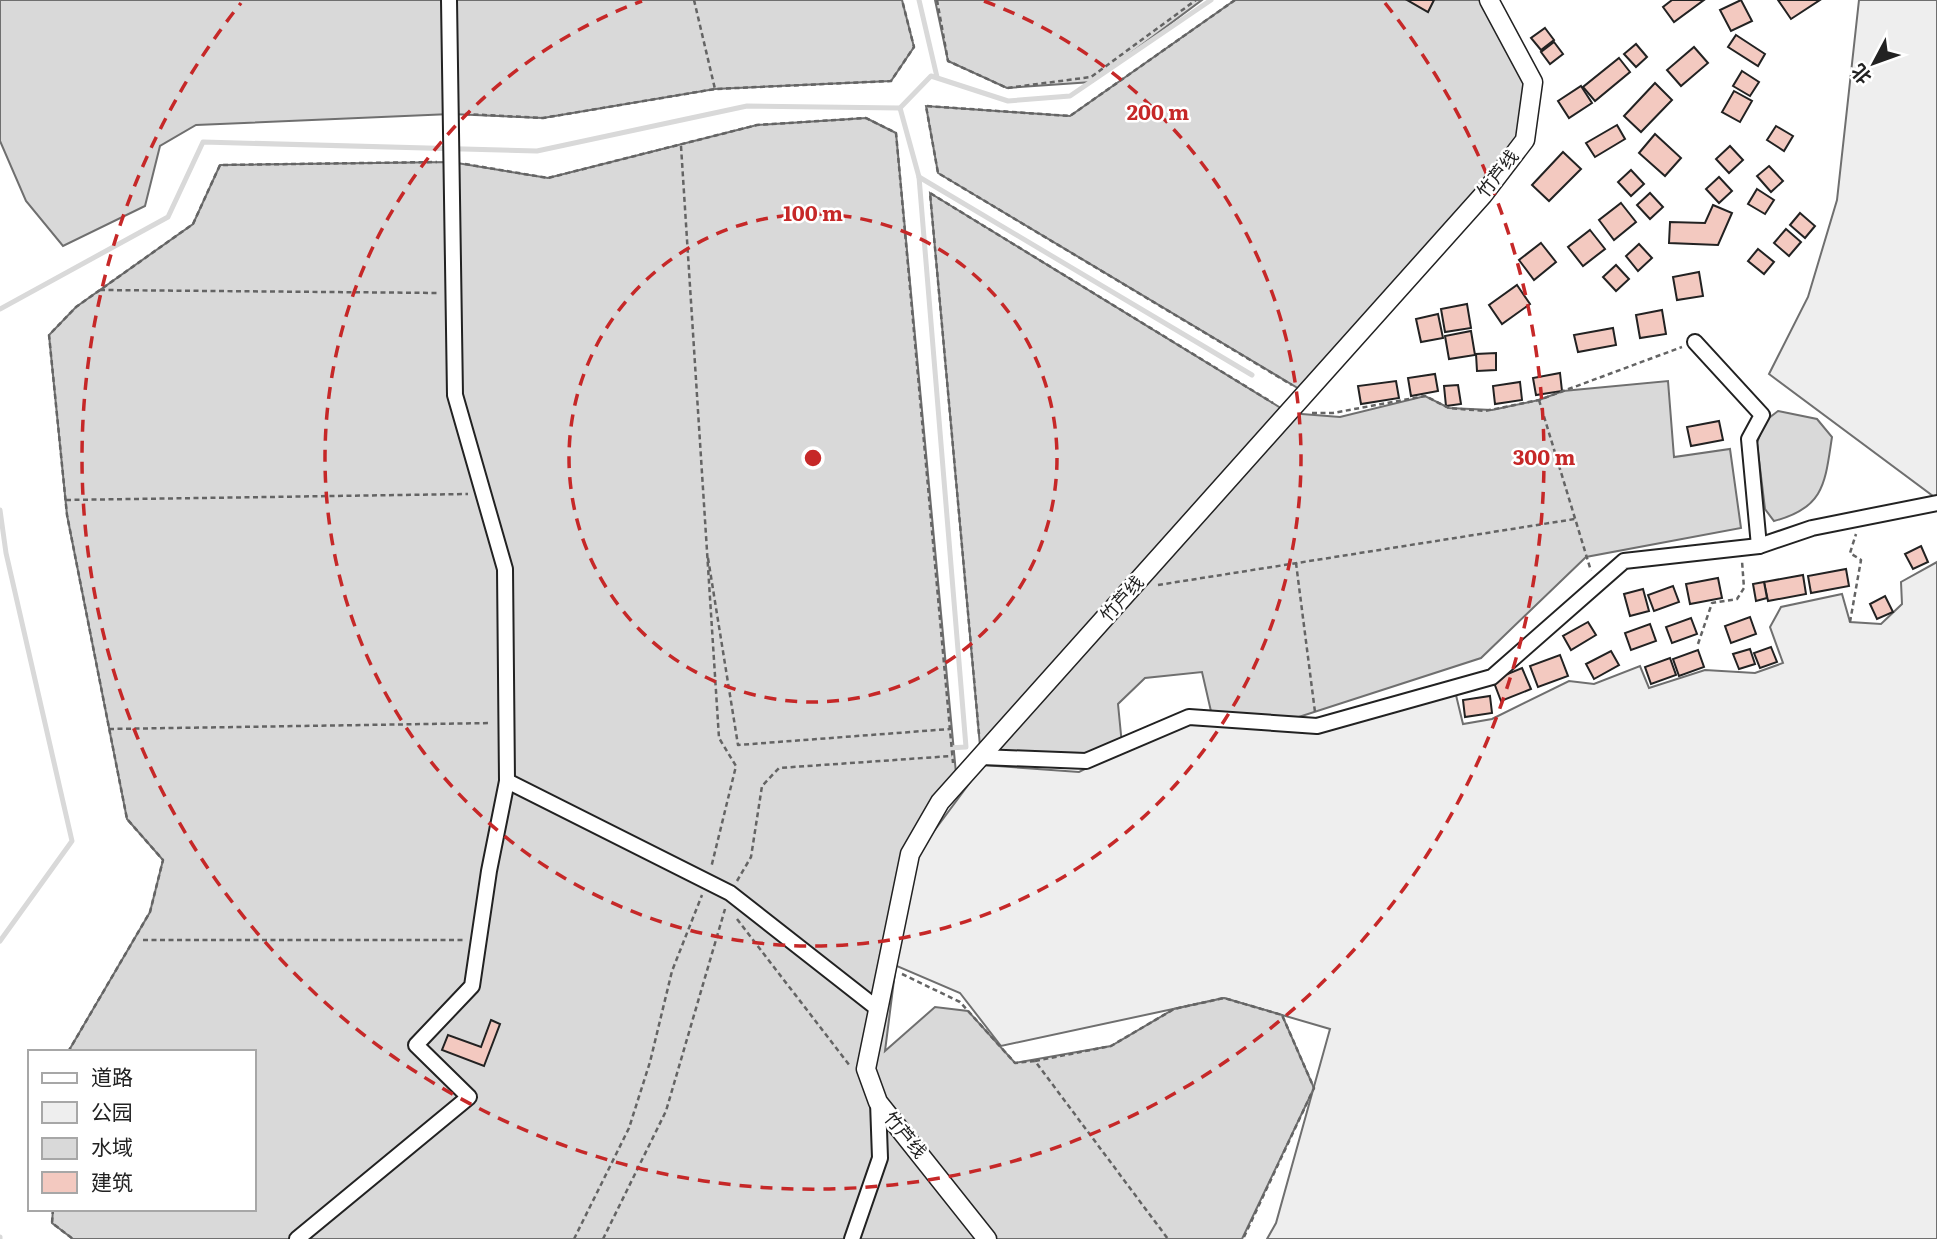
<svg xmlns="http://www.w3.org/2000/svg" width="1937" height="1239" font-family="Literata,'Noto Sans SC',serif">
  <rect width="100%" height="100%" fill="#fff"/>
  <g fill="#eee" stroke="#6f6f6f" stroke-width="2">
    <path d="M1859,0H1937V499L1769,374L1808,297L1837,200Z"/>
    <path d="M1937,562V1239H1267L1276,1223L1330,1029L1224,998L1001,1046L960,993L892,964L917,854L983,765L1079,772L1189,717L1321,731L1455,691L1463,724L1492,719L1569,681L1594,684L1640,666L1649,688L1705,670L1755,673L1783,663L1770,627L1781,607L1842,594L1850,622L1881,624L1902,604L1901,582Z"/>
  </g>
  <g fill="#d9d9d9" stroke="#6f6f6f" stroke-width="2">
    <path d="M0,0H902L914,47L891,81L715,89L543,118L451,114L196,125L160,146L145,206L63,246L26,201L0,141Z"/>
    <path d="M935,0H1202L1092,82L1007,88L948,61Z"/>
    <path d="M1235,0H1489L1533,82L1525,140L1306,393L938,173L926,106L1070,116Z"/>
    <path d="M866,118L896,133L957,784L910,854L885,1051L935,1007L968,1011L1015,1063L1111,1046L1174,1009L1224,998L1282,1015L1314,1088L1242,1239H73L52,1223L53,1209H254V1052H68L150,912L163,860L127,819L67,515L49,335L76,307L193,224L220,165L451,162L548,178L757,125Z"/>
    <path d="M930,193L1289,413L1340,417L1425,396L1449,408L1492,410L1539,400L1563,391L1668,381L1674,457L1730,449L1741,528L1586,557L1481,658L1271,726L1213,720L1202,672L1145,678L1118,704L1122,745L1086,761L981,757Z"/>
    <path d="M1778,411L1817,419L1832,437C1825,482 1825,508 1774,521L1765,509L1757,443L1765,421Z"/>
  </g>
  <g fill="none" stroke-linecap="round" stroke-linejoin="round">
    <g stroke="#d9d9d9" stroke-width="5">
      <path d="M919,0L937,77"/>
      <path d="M900,108L919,177L966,747L948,748"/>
      <path d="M919,177L1252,375"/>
      <path d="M0,309L168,217L203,142L537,151L747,106L900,108L931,76L1008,101L1070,96L1211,0"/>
      <path d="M0,510L6,553L72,841L0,941"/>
      <path d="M0,1237V1239"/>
    </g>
  </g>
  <g fill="#f3c9c0" stroke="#222" stroke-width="2">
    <path d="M1407,0H1434L1428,12Z"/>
    <path d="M1672,0H1704L1674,22L1663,7Z"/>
    <path d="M1741,0L1752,21L1731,31L1720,10Z"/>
    <path d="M1778,0H1820L1791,19Z"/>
    <path d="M1545,28L1554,40L1541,50L1531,38Z"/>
    <path d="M1736,35L1765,54L1758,66L1728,47Z"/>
    <path d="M1554,42L1563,54L1550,64L1541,52Z"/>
    <path d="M1636,44L1647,57L1636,67L1624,54Z"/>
    <path d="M1694,47L1708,63L1681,86L1667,70Z"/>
    <path d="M1619,58L1630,72L1595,101L1583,87Z"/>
    <path d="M1742,71L1759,82L1750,96L1733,86Z"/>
    <path d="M1655,83L1672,100L1641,132L1624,116Z"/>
    <path d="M1581,86L1592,103L1569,118L1558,101Z"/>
    <path d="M1734,91L1752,101L1740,122L1722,112Z"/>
    <path d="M1617,125L1625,139L1595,157L1586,143Z"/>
    <path d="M1776,126L1793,136L1784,151L1767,140Z"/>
    <path d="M1655,134L1681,158L1665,176L1639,153Z"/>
    <path d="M1730,146L1743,160L1729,173L1716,159Z"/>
    <path d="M1563,152L1581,169L1549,201L1532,185Z"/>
    <path d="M1769,166L1783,181L1771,192L1757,176Z"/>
    <path d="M1631,170L1644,184L1631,196L1618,182Z"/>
    <path d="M1719,177L1732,191L1719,203L1706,189Z"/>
    <path d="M1757,189L1774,200L1765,214L1748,204Z"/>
    <path d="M1650,193L1663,207L1650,219L1637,205Z"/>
    <path d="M1621,203L1636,222L1614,240L1599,220Z"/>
    <path d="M1713,205L1732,213L1718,245L1669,243L1670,222L1705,223Z"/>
    <path d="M1800,213L1815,226L1805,238L1790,225Z"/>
    <path d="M1786,229L1801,242L1789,256L1774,243Z"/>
    <path d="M1590,230L1605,249L1583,266L1568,247Z"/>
    <path d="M1541,243L1556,262L1534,280L1519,260Z"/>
    <path d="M1639,244L1652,258L1638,271L1626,256Z"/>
    <path d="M1758,249L1774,262L1764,274L1748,261Z"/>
    <path d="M1616,265L1629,279L1616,291L1603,277Z"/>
    <path d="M1699,272L1703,296L1677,300L1673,277Z"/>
    <path d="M1517,285L1530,304L1502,324L1489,305Z"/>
    <path d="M1467,304L1471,328L1445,332L1441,309Z"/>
    <path d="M1662,310L1666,334L1640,338L1636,315Z"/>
    <path d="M1438,314L1443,338L1421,342L1416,319Z"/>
    <path d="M1613,328L1616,345L1578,352L1574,335Z"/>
    <path d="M1471,331L1475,355L1449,359L1445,336Z"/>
    <path d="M1496,353V370L1477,371L1476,354Z"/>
    <path d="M1560,373L1562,391L1536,395L1533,378Z"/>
    <path d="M1435,374L1438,391L1411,396L1408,378Z"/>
    <path d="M1396,381L1399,398L1361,404L1358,386Z"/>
    <path d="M1520,382L1522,400L1495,404L1493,386Z"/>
    <path d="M1458,385L1461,404L1446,406L1444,386Z"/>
    <path d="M1719,421L1723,440L1691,446L1687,427Z"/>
    <path d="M1921,546L1928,562L1913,569L1905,554Z"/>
    <path d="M1846,569L1849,586L1811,593L1808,576Z"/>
    <path d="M1803,575L1806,594L1768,601L1764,582Z"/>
    <path d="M1718,578L1722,598L1690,604L1686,584Z"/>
    <path d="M1764,582L1767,598L1756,601L1753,584Z"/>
    <path d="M1673,586L1679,602L1654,611L1648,595Z"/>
    <path d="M1643,589L1649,611L1630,616L1624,594Z"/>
    <path d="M1885,596L1893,612L1877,619L1870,604Z"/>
    <path d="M1750,617L1756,634L1731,643L1725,626Z"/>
    <path d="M1691,618L1697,634L1672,643L1666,627Z"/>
    <path d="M1588,622L1596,635L1571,650L1563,636Z"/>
    <path d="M1650,624L1656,641L1631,650L1625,633Z"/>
    <path d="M1771,647L1777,662L1760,668L1754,653Z"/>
    <path d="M1750,649L1755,664L1739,669L1733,654Z"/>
    <path d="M1698,650L1704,667L1679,676L1673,659Z"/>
    <path d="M1611,651L1619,665L1594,679L1586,664Z"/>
    <path d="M1560,655L1568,676L1538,687L1530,666Z"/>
    <path d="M1670,658L1676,675L1651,684L1645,667Z"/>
    <path d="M1522,668L1531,689L1501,701L1493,680Z"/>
    <path d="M1490,696L1492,713L1465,717L1463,700Z"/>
    <path d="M491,1020L500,1024L484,1066L442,1050L448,1035L481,1047Z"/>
  </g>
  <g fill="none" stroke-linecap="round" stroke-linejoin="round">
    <g stroke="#222" stroke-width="18">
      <g id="minor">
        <path d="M1695,342L1762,415L1749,439L1759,546"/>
        <path d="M981,757L1086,761L1189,717L1317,726L1492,677L1624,561L1759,546L1812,528L1937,503"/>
        <path d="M507,781L730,893L878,1009"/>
        <path d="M297,1239L469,1097L416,1045L472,986L489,871L507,781L505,569L455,395L449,0"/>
        <path d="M852,1239L880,1158L878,1102"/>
      </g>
    </g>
    <g stroke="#222" stroke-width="21">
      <path id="tertiary" d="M987,1239L878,1102L866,1069L910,854L940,802L1483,195L1525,140L1533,82L1489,0"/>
    </g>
    <g stroke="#646464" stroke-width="2.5" stroke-dasharray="5 3.5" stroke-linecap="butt">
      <path d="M694,0L715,89"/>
      <path d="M937,0L948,61L1007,88L1091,77L1196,0"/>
      <path d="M1235,0L1070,116L926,106L938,173L1292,385"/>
      <path d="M465,114L543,118L715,89L891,81L914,47L902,0"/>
      <path d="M681,146L719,738L736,766L711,868"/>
      <path d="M465,164L548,178L757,125L866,118L896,133L953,763"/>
      <path d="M100,290L440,293"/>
      <path d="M1539,400L1591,571"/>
      <path d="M1312,413H1333L1425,396L1449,408L1485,411L1539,400L1682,347"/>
      <path d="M66,500L468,494"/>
      <path d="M708,558L738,745L950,729"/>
      <path d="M1296,563L1315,712"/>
      <path d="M1158,585L1575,519"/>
      <path d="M1850,622L1861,560L1850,553L1856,534"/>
      <path d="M1698,644L1712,603L1737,599L1744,588L1742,561"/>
      <path d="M109,729L491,723"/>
      <path d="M979,734L930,193L1273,403"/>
      <path d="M737,881L751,857L762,786L779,768L952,756"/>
      <path d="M737,919L850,1066"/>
      <path d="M143,940H465"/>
      <path d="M902,974L960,1002L1015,1063L1035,1061L1168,1239"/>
      <path d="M68,1052L150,912L163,860L127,819L67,515L49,335L76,307L193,224L220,165L437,162"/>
      <path d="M1035,1061L1111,1046L1174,1009L1224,998L1282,1015L1314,1088L1243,1239"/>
      <path d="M53,1209L52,1223L73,1239"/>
      <path d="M574,1239L629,1128L650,1062L672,971L702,895"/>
      <path d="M603,1239L666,1111L725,909"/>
    </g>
    <use href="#minor" stroke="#fff" stroke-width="14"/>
    <use href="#tertiary" stroke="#fff" stroke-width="18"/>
  </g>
  <g fill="none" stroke="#c62828" stroke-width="3.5" stroke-dasharray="12 9">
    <circle cx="813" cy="458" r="244"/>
    <path d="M984 1A488 488 0 1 1 642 1"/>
    <path d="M1385 3A731 731 0 1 1 241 3"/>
  </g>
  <g text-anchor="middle" stroke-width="5" stroke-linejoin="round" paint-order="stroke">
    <g font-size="18" fill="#222" stroke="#fff">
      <text transform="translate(1498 174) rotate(-52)" y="6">竹芦线</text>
      <text transform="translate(1122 599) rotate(-48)" y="6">竹芦线</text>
      <text transform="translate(905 1135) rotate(50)" y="6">竹芦线</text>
    </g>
  </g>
  <circle cx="813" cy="458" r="10" fill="#c62828" stroke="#fff" stroke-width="3.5"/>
  <g font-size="21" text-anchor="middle" font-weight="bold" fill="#c62828" stroke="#fff" stroke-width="5" stroke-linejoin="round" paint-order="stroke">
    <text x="1158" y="120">200 m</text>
    <text x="813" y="221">100 m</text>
    <text x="1544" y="465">300 m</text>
  </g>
  <rect x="28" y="1050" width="228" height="161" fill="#ffffff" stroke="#a7a7a7" stroke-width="2"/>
  <rect x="42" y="1073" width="35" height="10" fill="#ffffff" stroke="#a7a7a7" stroke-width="2"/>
  <text x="91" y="1085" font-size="21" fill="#222222">道路</text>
  <rect x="42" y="1102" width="35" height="21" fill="#eeeeee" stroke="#a7a7a7" stroke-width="2"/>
  <text x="91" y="1120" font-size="21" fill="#222222">公园</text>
  <rect x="42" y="1138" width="35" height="21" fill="#d9d9d9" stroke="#a7a7a7" stroke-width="2"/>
  <text x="91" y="1155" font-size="21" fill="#222222">水域</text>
  <rect x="42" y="1172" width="35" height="21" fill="#f3c9c0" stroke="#a7a7a7" stroke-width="2"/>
  <text x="91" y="1190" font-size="21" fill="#222222">建筑</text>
  <g transform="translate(1874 63) rotate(229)" stroke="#ffffff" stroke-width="5" paint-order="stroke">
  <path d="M0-5L12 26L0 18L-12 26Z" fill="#222222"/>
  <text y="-10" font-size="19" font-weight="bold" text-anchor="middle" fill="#222222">北</text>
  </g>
</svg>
